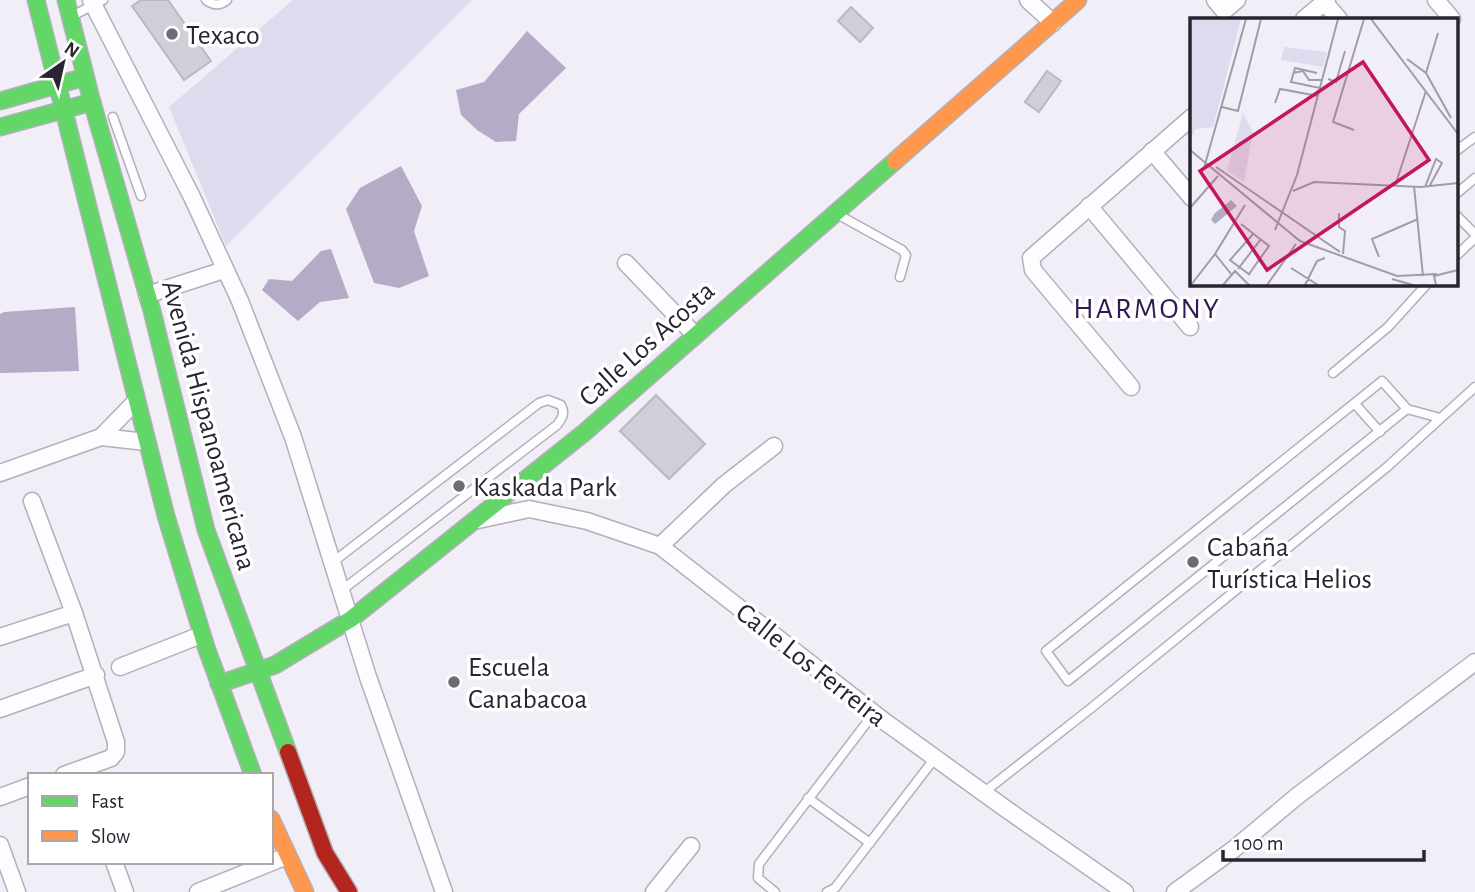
<svg xmlns="http://www.w3.org/2000/svg" width="1475" height="892" font-family="'Alegreya Sans',sans-serif">
  <rect width="100%" height="100%" fill="#f1eef8"/>
  <path fill="#e0daee" d="M293,0H472L226,246L169,107Z"/>
  <g fill="#b4abc6">
    <path d="M527,31L566,68L519,114L516,141L496,142L477,130L461,115L456,90L484,82Z"/>
    <path d="M401,166L422,206L414,231L429,276L399,288L374,283L346,209L360,188Z"/>
    <path d="M331,249L349,298L320,302L298,321L262,290L269,279L292,281L321,251Z"/>
    <path d="M75,307L79,371L0,373V314L4,312Z"/>
  </g>
  <g fill="#d2ced9" stroke="#bbb8c2" stroke-width="2">
    <path d="M141,0H168L211,61L184,80L132,6Z"/>
    <path d="M851,7L873,28L860,42L838,21Z"/>
    <path d="M1047,71L1061,81L1039,112L1025,102Z"/>
    <path d="M656,395L705,444L669,479L620,431Z"/>
  </g>
  <g fill="none" stroke-linecap="round" stroke-linejoin="round">
    <g stroke="#b2afb9" stroke-width="11">
      <g id="lane">
        <path d="M206,0C214,6 220,6 227,0"/>
        <path d="M74,15L103,0"/>
        <path d="M113,117L141,196"/>
        <path d="M1456,151L1475,137"/>
        <path d="M1456,194L1475,178"/>
        <path d="M837,214L902,250L906,255L900,277"/>
        <path d="M1456,215L1475,234"/>
        <path d="M1456,256L1475,238"/>
        <path d="M1333,373L1388,327L1427,284"/>
        <path d="M1355,404L1380,432"/>
        <path d="M1407,409L1068,681L1046,651L1382,381L1407,409L1440,418"/>
        <path d="M333,562L539,403L548,400L561,405C565,413 563,417 557,425L342,590"/>
        <path d="M983,793L1090,709L1387,467L1475,387"/>
        <path d="M808,798L870,843"/>
        <path d="M775,892L758,878L759,864L874,713"/>
        <path d="M827,892L835,888L935,758"/>
      </g>
    </g>
    <g stroke="#b2afb9" stroke-width="19">
      <g id="street">
        <path d="M91,0L192,197L240,301L293,437L368,677L444,892"/>
        <path d="M1028,0L1053,23"/>
        <path d="M1215,0L1224,11L1237,0"/>
        <path d="M1436,0L1452,19"/>
        <path d="M1324,2L1339,19"/>
        <path d="M1304,19L1327,0"/>
        <path d="M1152,151L1192,198"/>
        <path d="M1089,206L1190,327"/>
        <path d="M626,263L695,335"/>
        <path d="M147,295L224,270"/>
        <path d="M1131,387L1033,270L1031,258L1192,117"/>
        <path d="M101,437L146,442"/>
        <path d="M0,473L101,437L136,401"/>
        <path d="M32,501L74,613L116,742V752L111,758L64,775"/>
        <path d="M478,520L529,509L587,521L660,546L884,721L1006,809L1125,892"/>
        <path d="M660,546L724,485L774,446"/>
        <path d="M0,637L74,613"/>
        <path d="M120,667L201,635"/>
        <path d="M0,709L96,675"/>
        <path d="M0,797L30,786"/>
        <path d="M0,845L17,892"/>
        <path d="M114,862L125,892"/>
        <path d="M198,892L287,856"/>
        <path d="M654,892L691,846"/>
        <path d="M1175,892L1234,849L1296,797L1475,662"/>
      </g>
    </g>
    <g stroke="#b2afb9" stroke-width="19">
      <g id="fast">
        <path d="M36,0L166,516L206,647L253,775"/>
        <path d="M66,0L92,102L152,311L206,530L288,752"/>
        <path d="M0,101L85,77"/>
        <path d="M0,127L92,102"/>
        <path d="M219,684L275,665L351,619L585,432L895,161"/>
      </g>
    </g>
    <g stroke="#b2afb9" stroke-width="19">
      <g id="slow">
        <path d="M895,161L1078,0"/>
        <path d="M271,819L305,892"/>
      </g>
    </g>
    <g stroke="#b2afb9" stroke-width="19">
      <path id="jam" d="M288,752L325,853L349,892"/>
    </g>
    <use href="#lane" stroke="#fdfcfe" stroke-width="8"/>
    <use href="#street" stroke="#fdfcfe" stroke-width="16"/>
    <use href="#fast" stroke="#63d668" stroke-width="16"/>
    <use href="#slow" stroke="#ff974d" stroke-width="16"/>
    <use href="#jam" stroke="#b3261e" stroke-width="16"/>
  </g>
  <g fill="#6e6b76" stroke="#fff" stroke-width="2.5">
    <circle cx="172" cy="34" r="7"/>
    <circle cx="459" cy="486" r="7"/>
    <circle cx="1193" cy="562" r="7"/>
    <circle cx="454" cy="682" r="7"/>
  </g>
  <g text-anchor="middle" stroke-width="7" stroke-linejoin="round" paint-order="stroke">
    <g font-size="28" fill="#282430" stroke="#fff" text-anchor="start">
      <text x="186" y="44">Texaco</text>
      <text x="473" y="496">Kaskada Park</text>
      <text x="1207" y="556">Cabaña<tspan x="1207" dy="32">Turística Helios</tspan></text>
      <text x="468" y="676">Escuela<tspan x="468" dy="32">Canabacoa</tspan></text>
    </g>
    <g font-size="28" fill="#282430" stroke="#fff">
      <text transform="translate(646 343) rotate(-42)" y="10">Calle Los Acosta</text>
      <text transform="translate(210 425) rotate(75)" y="10">Avenida Hispanoamericana</text>
      <text transform="translate(812 664) rotate(38)" y="10">Calle Los Ferreira</text>
    </g>
    <g font-size="30" letter-spacing="2" fill="#321952" stroke="#fff">
      <text x="1147" y="318">HARMONY</text>
    </g>
  </g>
  <g transform="translate(1190 18)">
    <rect width="268" height="268" fill="#f1eef8"/>
    <path d="M0,1H51L23,109L6,111L0,122ZM94,29L137,34L133,49L91,42ZM53,95L63,114L54,164L37,153Z" fill="#e0daee"/>
    <path d="M41,182L47,188L25,206L21,202L24,196Z" fill="#b4abc6"/>
    <path fill="none" stroke="#a19da8" stroke-width="2" d="M181,1L268,116M217,41L236,55L261,100M103,55L113,53L119,62H132M127,55L105,50L101,64L130,70M236,55L248,15M138,61L146,64L155,33M85,85L90,71L128,78M32,89L48,93L71,1M164,112L143,104L174,1M0,132L110,223L207,258L247,256M26,149L150,234M14,150L56,1M205,168L236,73M224,168L233,258M235,169L246,141L252,145L239,169M103,173L124,164L231,169L268,165M0,190L28,158M149,195V209L155,213L153,236M51,206L79,228L59,256M85,212L107,157L148,1M189,239L182,221L228,201M101,250L128,267M48,251L71,221M41,256L25,236L55,187M60,257L40,242L64,215M202,261L223,267M1,267L25,236M33,267L45,253L59,267M77,267L106,226M115,267L127,243L135,240M246,267L244,258L268,252"/>
    <path fill="#c2185b" fill-opacity="0.15" stroke="#c2185b" stroke-width="3.5" d="M173,44L239,142L77,252L10,153Z"/>
    <rect width="268" height="268" fill="none" stroke="#282430" stroke-width="3.5"/>
  </g>
  <rect x="28" y="773" width="245" height="91" fill="#ffffff" stroke="#a9a7ac" stroke-width="2"/>
  <rect x="42" y="796" width="35" height="10" fill="#63d668" stroke="#a9a7ac" stroke-width="2"/>
  <text x="91" y="808" font-size="21" fill="#282430">Fast</text>
  <rect x="42" y="831" width="35" height="10" fill="#ff974d" stroke="#a9a7ac" stroke-width="2"/>
  <text x="91" y="843" font-size="21" fill="#282430">Slow</text>
  <g transform="translate(63 63) rotate(34)" stroke="#ffffff" stroke-width="5" paint-order="stroke">
  <path d="M0-5L12 26L0 18L-12 26Z" fill="#282430"/>
  <text y="-10" font-size="19" font-weight="bold" text-anchor="middle" fill="#282430">N</text>
  </g>
  <path d="M1223 850v10h201v-10" fill="none" stroke="#282430" stroke-width="3.5"/>
  <text x="1234" y="850" font-size="21" fill="#282430" stroke="#ffffff" stroke-width="5" paint-order="stroke">100 m</text>
</svg>
